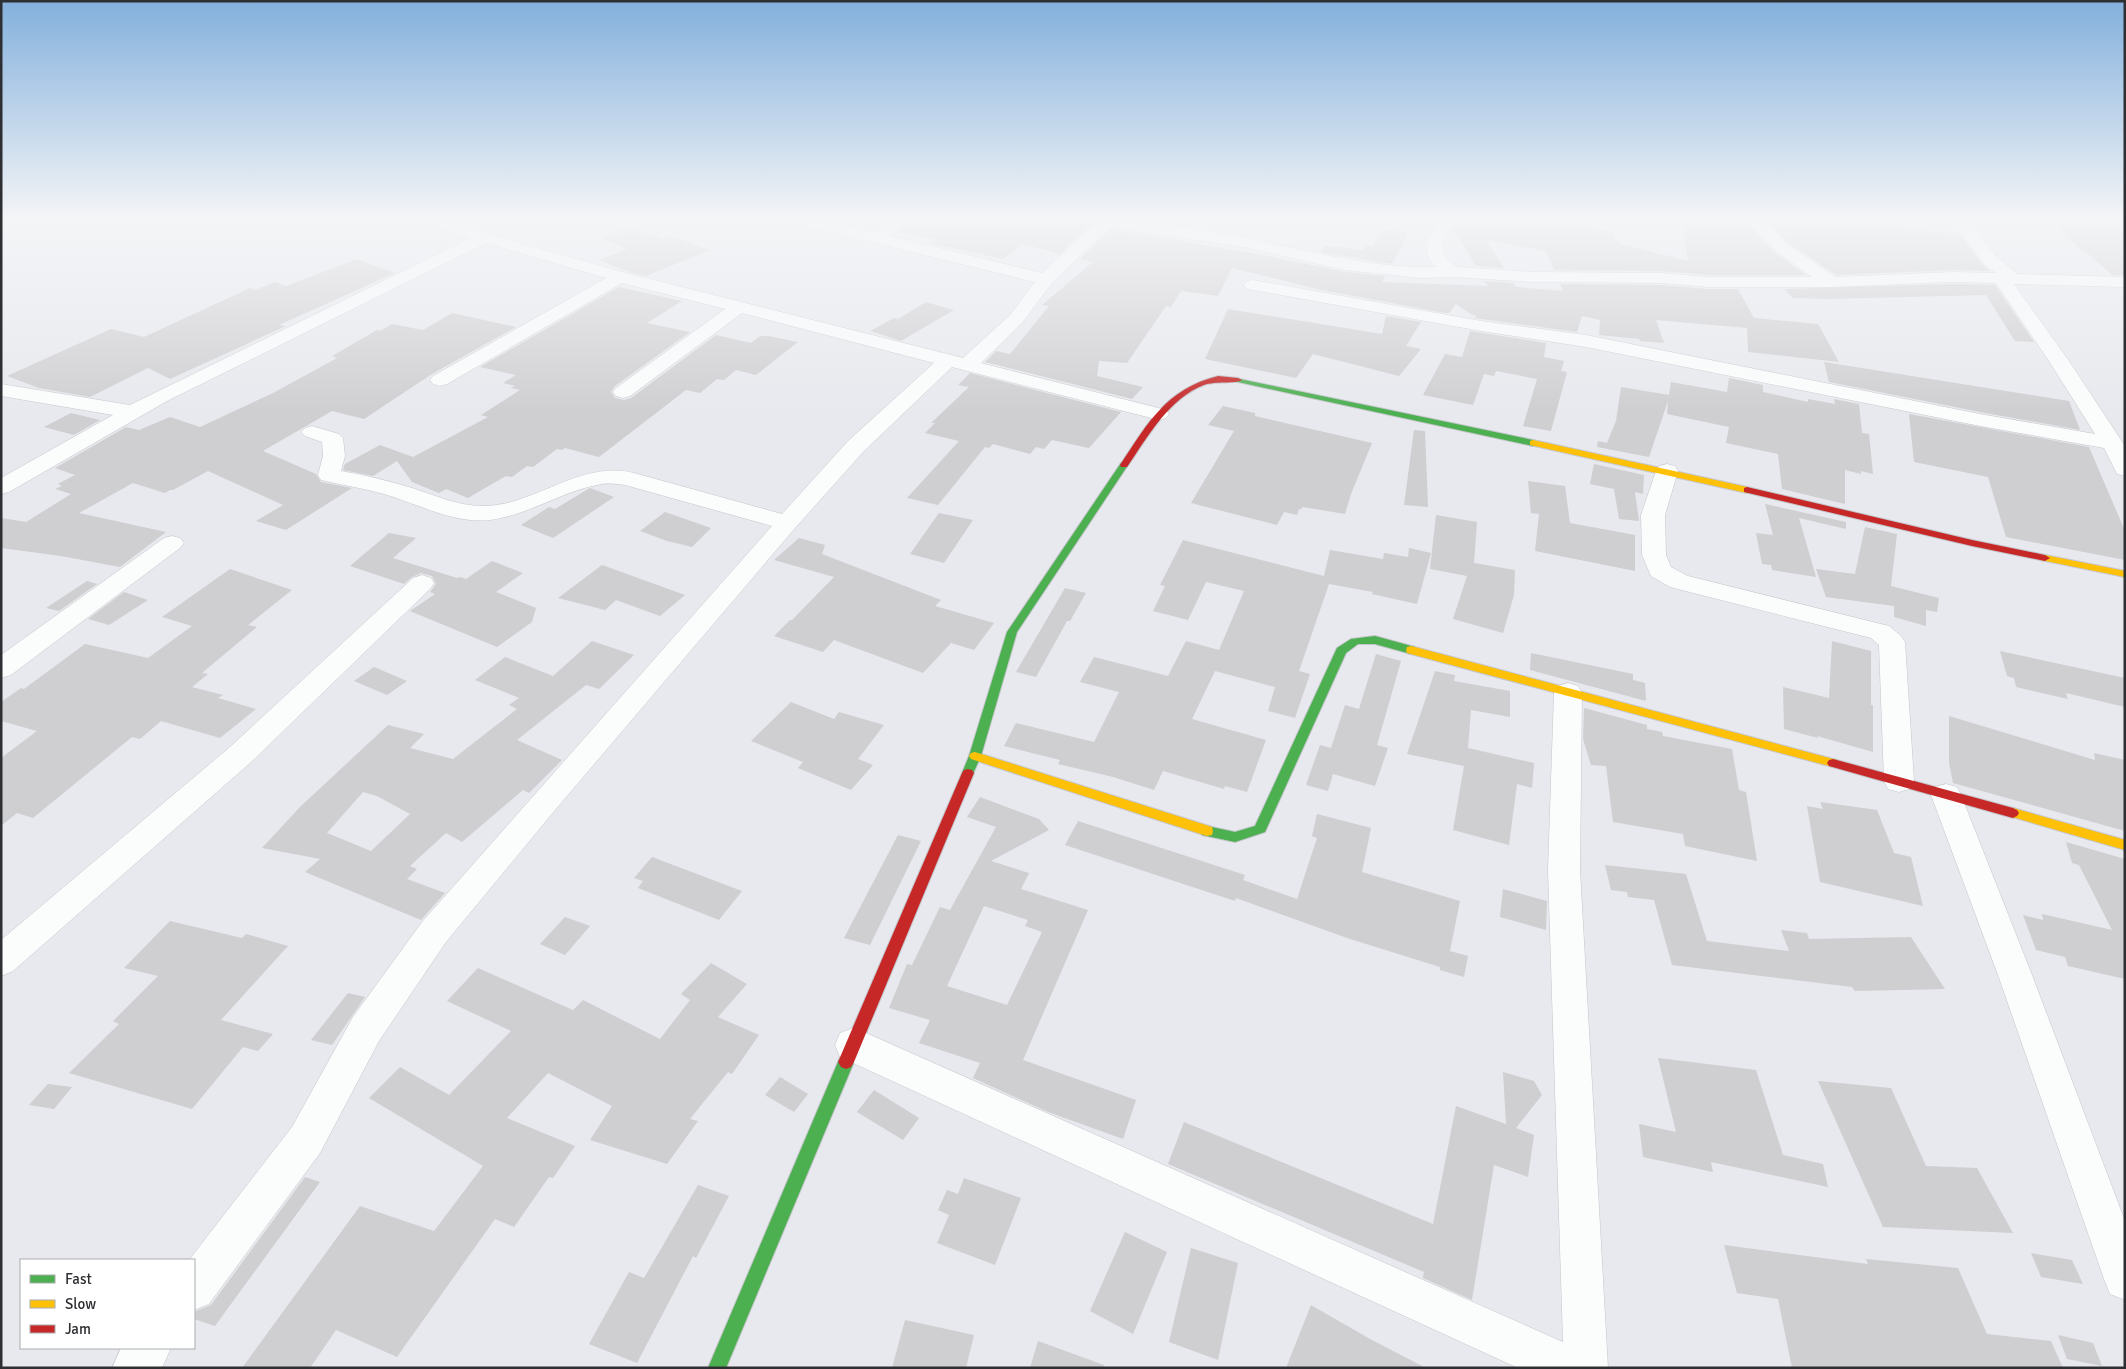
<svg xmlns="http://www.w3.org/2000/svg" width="2126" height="1369" font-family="Signika,sans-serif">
  <rect width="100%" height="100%" fill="#e7e9ee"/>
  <g fill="#cfced1" fill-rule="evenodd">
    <path d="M914,220H1075L1092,224L1060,254L1023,244L1003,259L930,243L934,239L898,232Z"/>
    <path d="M1460,220H1547L1612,231L1611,233L1616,234L1614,240L1621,242L1620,244L1688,261L1682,222L1699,224L1698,220L1742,222L1748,224L1774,252L1806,275H1709L1661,271L1554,270L1546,251L1486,240L1504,268L1476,266L1457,235L1450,233Z"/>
    <path d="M1800,220H1859L1868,227H1903L1922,231L1958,233L1984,266L1990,271L1953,270L1836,275L1787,242L1769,222Z"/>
    <path d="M2074,220H2125V275H2112L2085,251H2082L2054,223L2078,226Z"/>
    <path d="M631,227L663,239L669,236L710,250L646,276L629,272L599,260L627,249L602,238Z"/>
    <path d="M1111,229L1268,256L1345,272L1385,276L1382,282L1488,286L1484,281L1513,283L1516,287L1563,291L1560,284L1661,285L1709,289H1738L1754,318L1818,324L1839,362L1748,352L1747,328L1656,320L1664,343L1640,341L1639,339L1599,335L1600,320L1582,316L1577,332L1481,319L1475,318L1476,315H1472L1456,304L1449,313H1445L1322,290L1232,268L1218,296L1181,291L1171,307L1166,306L1127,363L1099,361L1097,376L1143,387L1132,399L985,362L996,351L1010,354L1049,306L1042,305L1093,262L1080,259Z"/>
    <path d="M1383,229L1409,233L1392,264L1320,252L1325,246L1335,247L1336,246L1363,250L1367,245L1373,246Z"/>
    <path d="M357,259L395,273L279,325L286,326L170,379L148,368L90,397L39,388L7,376L111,329L144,337L250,288L255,290L275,282L286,286Z"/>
    <path d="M1953,284L1995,285L2034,342L2015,341L1986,295L1828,299L1793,298L1784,289Z"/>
    <path d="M619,287L682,301L647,323L690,332L615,386L611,392L615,398L624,400L631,398L716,335L751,343L760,336H768L798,342L756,375L736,370L724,380L717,379L700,393L686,390L599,457L565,448L562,450L557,449L533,467L527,466L512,477L506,476L468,498L446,489L439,493L412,482L397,461L373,476L343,470L345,464L380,445L413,457L488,417L481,415L520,390L511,388L515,386L503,383L516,375L480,367Z"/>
    <path d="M926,302L954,310L901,341L870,331L894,318L898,319Z"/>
    <path d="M1228,309L1382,334L1386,316L1421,322L1406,346L1421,349L1399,376L1313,354L1296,378L1205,359Z"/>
    <path d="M452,313L516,327L432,374L364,419L332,411L263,451L316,474L321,482L352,488L286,530L256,521L283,505L208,471L173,490H170L165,493L133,483L79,513L166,532L120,567L61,556L1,548V518L26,522L71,494L55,489L62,486L58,484L75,475L55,468L126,427L139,430L170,417L200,427L273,393L337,358L332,356L377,330L380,331L392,324L423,330Z"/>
    <path d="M1470,331L1546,343L1544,357L1564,361L1561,371L1567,372L1551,431L1523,426L1537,379L1496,371L1494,376L1484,374L1473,405L1423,395L1445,354L1462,357Z"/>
    <path d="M1824,362L2069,401L2080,430L1980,412L1829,382Z"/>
    <path d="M970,373L1121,412L1089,448L1052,440L1044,449L1036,447L1030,454L993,444L989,448L985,447L938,505L907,498L959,441L925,433L935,423H931L969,387L958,385Z"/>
    <path d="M1729,378L1763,385V392L1808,402V399L1835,404L1834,399L1859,404L1862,433L1869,434L1873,474L1861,471V474L1845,470V504L1782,489L1778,454L1726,443L1729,427L1667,414L1668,401L1649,457L1597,447L1598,441L1607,443L1616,421L1621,387L1669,395L1671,382L1727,392Z"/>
    <path d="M1223,406L1255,413V416L1372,443L1351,494L1345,514L1303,507L1301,509H1299L1297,515L1284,512L1277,525L1191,503L1234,431L1208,425Z"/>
    <path d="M71,413L100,420L74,435L44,427Z"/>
    <path d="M1909,414L2089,447L2125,531V560L2006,537L1988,477L1914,462Z"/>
    <path d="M1414,430L1425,431L1428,507L1404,505Z"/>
    <path d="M1594,464L1644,475L1643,494L1635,492L1639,521L1619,519L1614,489L1590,484Z"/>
    <path d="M1528,481L1565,486L1570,523L1635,535V571L1535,551L1539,514L1531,513Z"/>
    <path d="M590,488L614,497L553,538L521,525L549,507L555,509Z"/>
    <path d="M1765,504L1846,522V529L1799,518L1816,577L1772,570L1771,565L1762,564L1756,533L1773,535Z"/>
    <path d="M665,512L711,528L692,547L667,541L640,531Z"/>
    <path d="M939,513L973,520L944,563L910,554Z"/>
    <path d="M1436,515L1477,522L1474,563L1515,570L1514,595L1503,633L1453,619L1467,576L1430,569Z"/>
    <path d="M1865,527L1897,534L1891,586L1939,598L1937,612L1926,610V626L1894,617V606L1826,597L1816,569L1855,574Z"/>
    <path d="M389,533L416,538L393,558L457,578L460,577L466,579L492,561L523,573L496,592L536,608L532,622L497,647L410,611L435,594L430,592L436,584L432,576L421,573L412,577L404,584L350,566Z"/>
    <path d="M799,538L825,545L822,554L941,600L935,606L994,623L974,650L951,643L923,673L834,640L823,652L774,636L790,620H792L834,577L774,560Z"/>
    <path d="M1183,540L1324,576L1330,550L1383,559L1384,553L1408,557L1409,548L1431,553L1417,604L1372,594L1373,592L1329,584L1299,671L1310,674L1295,718L1268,711L1275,687L1215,671L1192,719L1266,740L1247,792L1225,786L1224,789L1163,771L1154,790L1113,777L1058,764L1060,760L1004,746L1016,723L1094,742L1119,692L1080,682L1094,657L1168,676L1186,641L1219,650L1244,591L1206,582L1188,620L1153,611L1165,586L1160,585Z"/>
    <path d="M602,565L685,595L660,616L616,600L605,610L558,598Z"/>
    <path d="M230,569L292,590L248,625L257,627L202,673L208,674L192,687L223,695L218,698L256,709L220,738L161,721L140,739L132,737L33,818L17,813L1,826V758L37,731L1,721V702L21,688L24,689L85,644L148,658L192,626L162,617Z"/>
    <path d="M87,581L97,584L59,611L46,608Z"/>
    <path d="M1065,588L1086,593L1070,621H1067L1036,677L1016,672Z"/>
    <path d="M124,592L148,600L109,625L88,619Z"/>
    <path d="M592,641L634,655L599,689L586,685L517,740L562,760L529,793L523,790L462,842L446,833L410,866L417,869L407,879L445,893L421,920L305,872L320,859L262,848L300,807L388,725L424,734L410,748L453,759L517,709L509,705L519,698L475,680L505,657L553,676ZM363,792L377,796L410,814L371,851L327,833Z"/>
    <path d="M1832,641L1871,651V705H1873V752L1817,736L1818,738L1784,729L1783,687L1829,698Z"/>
    <path d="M2000,651L2125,678V707L2066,693L2068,699L2016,687L2014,678L2007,676Z"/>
    <path d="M1531,653L1633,674V680L1645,683L1646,701L1530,670Z"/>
    <path d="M1376,654L1401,661L1377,745L1388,748L1375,786L1333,774L1328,791L1306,785L1320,745L1331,748L1345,705L1359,709Z"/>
    <path d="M374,667L407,681L387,695L354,681Z"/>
    <path d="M1435,671L1455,675L1454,681L1510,691V717L1471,710L1468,748L1534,763L1532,788L1517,784L1509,845L1453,830L1464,766L1407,754Z"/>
    <path d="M791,702L834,719L839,712L884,725L858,759L873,765L851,790L798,768L803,762L751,741Z"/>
    <path d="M1584,708L1647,725V729L1662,732L1663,736L1732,749L1739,790L1746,792L1757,861L1685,846L1683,834L1613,822L1606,766L1591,765L1583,739Z"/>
    <path d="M1949,716L2095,760L2094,753L2125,760V831L1953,783L1949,763Z"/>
    <path d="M980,797L1039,819L1049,830L991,861L1029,873L1021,889L1088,910L1023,1060L1136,1100L1123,1139L1048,1112L973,1078L980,1063L919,1043L930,1020L889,1008L907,964L912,965L940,907L950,910L996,827L967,817ZM984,906L1028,920L1025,926L1042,932L1007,1005L947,986Z"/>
    <path d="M1820,802L1877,810L1894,853L1911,857L1923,906L1820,882L1807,806L1823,809Z"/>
    <path d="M1317,814L1371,828L1362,872L1460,901L1450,951L1468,956L1464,977L1440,970V967L1347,938L1236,898L1235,901L1065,845L1078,821L1245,875L1243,880L1297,899L1317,838L1312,836Z"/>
    <path d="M898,835L921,841L870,945L844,938Z"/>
    <path d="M2066,842L2125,859V979L2068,966L2065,957L2036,950L2023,915L2043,920L2042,914L2112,930L2079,865L2072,863Z"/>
    <path d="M652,857L742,891L719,920L638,888L643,881L634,878Z"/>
    <path d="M1605,865L1686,874L1707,941L1789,951L1781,930L1807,933L1809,939L1911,937L1945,989L1855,991L1852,987L1672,965L1654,900L1628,897L1627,892L1611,890Z"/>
    <path d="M1503,889L1547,901L1546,930L1500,917Z"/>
    <path d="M565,917L590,926L565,955L540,944Z"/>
    <path d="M170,921L242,938L246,934L288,946L221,1020L273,1034L258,1051L243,1047L192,1109L69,1073L119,1024L113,1021L158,976L124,968Z"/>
    <path d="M711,963L747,984L718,1017L759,1035L732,1074L728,1072L690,1119L698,1121L667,1164L590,1140L612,1106L548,1073L507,1118L575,1146L553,1178L549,1177L514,1227L495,1219L397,1357L336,1330L310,1368H242L360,1206L434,1231L483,1166L369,1098L400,1067L449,1095L511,1031L447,1001L478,968L573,1010L583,1000L660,1039L690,1000L681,994Z"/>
    <path d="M348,993L365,997L332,1045L311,1040Z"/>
    <path d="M1658,1058L1756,1070L1783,1155L1823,1164L1828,1187L1711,1162L1713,1172L1643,1157L1639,1124L1676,1132Z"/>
    <path d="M1503,1072L1534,1081L1542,1095L1516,1128L1534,1135L1528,1177L1494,1165L1472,1300L1423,1278L1424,1272L1168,1164L1184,1122L1433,1224L1456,1106L1506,1124Z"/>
    <path d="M780,1077L808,1094L794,1112L765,1095Z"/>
    <path d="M1818,1081L1891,1088L1926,1166L1977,1168L2013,1233L1883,1227Z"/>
    <path d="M48,1084L72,1087L54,1109L29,1105Z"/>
    <path d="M874,1090L919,1118L903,1140L857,1112Z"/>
    <path d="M305,1177L320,1182L215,1326L194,1319V1312L211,1305Z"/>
    <path d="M964,1178L1021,1198L995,1265L937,1243L949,1215L938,1210L947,1190L958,1194Z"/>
    <path d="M698,1185L729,1196L696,1258L693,1256L637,1363L589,1344L629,1272L644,1278Z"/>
    <path d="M1125,1232L1167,1252L1133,1334L1090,1311Z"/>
    <path d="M1724,1245L1868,1264L1866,1259L1958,1268L1987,1334L2051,1341L2063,1368H1792L1778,1299L1737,1293Z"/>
    <path d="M1191,1248L1238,1263L1218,1360L1169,1342Z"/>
    <path d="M2031,1253L2072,1260L2083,1284L2041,1277Z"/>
    <path d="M1311,1305L1370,1339L1426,1368H1286Z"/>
    <path d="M905,1320L974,1335L966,1368H892Z"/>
    <path d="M2058,1335L2093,1343L2102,1366L2067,1359Z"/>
    <path d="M1038,1341L1104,1365L1103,1368H1030Z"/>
  </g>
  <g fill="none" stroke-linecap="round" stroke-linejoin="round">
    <g stroke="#c4c6ca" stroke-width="1">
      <g id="street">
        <path d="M428,220H452L491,235L626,273L963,358L1010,315L1035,282L792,223L790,220H820L876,233L893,220H912L890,236L1042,273L1099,220C1147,220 1204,229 1251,239C1312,251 1373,269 1436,267C1419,248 1427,238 1442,220H1458L1444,237L1442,245L1445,258L1457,267L1532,272L1661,273L1709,277H1812L1775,250L1747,220H1764L1786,243L1835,277L1953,272L1996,273L1985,265L1951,220H1967L1997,257L2017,274L2125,277V287L2014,284L2069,361L2123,443L2125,447V476L2117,474L2104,448L1980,426L1586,347L1481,331L1253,290L1247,289L1244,285L1247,281L1253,280L1481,321L1586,335L1980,414L2095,434L2049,361L1996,283L1953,282L1831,287H1709L1661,283L1532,282L1454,277L1421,278L1345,270L1249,248L1110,227L1052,283L1022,323L981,363L1166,410L1169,414L1166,418L1159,420L952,367L864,451L795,528L550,816L446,942L379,1041L320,1153L209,1304L194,1310V1260H189L292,1127L353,1017L422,922L772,526L625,485C617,484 610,483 602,484C563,490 530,515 490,520C454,524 418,504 384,494C363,488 342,485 321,480L318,475L323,456L322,442L305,436L301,432L305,428L312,426L339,434L343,438L345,456L341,471C365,475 389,481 412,488C437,496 460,507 486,506C538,504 580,460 634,473L782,514L848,441L934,363L742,313L630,396L623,398L616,396L613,392L616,388L725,309L622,283L447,384L440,386L433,384L430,380L433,376L606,278L486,243L167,401L9,492L1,494V478L113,415L1,396V384L130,405L471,238L430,223Z"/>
        <path d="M1667,464L1675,466L1678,471L1665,515L1666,555L1671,567L1688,576L1889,626L1901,636L1905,642L1914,781L1910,789L1899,792L1888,789L1884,781L1879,645L1871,638L1670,587L1651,576L1642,555L1641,515L1656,471L1659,466Z"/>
        <path d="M172,536L180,538L184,543L180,548L11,675L1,678V655L164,538Z"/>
        <path d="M422,575L431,578L434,583L431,588L250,763L13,971L1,976V940L230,747L413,578Z"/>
        <path d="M1568,683L1578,686L1582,693L1580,870L1608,1368H1518L840,1057L835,1045L840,1033L853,1028L866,1033L1563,1342L1548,870L1554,693L1558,686Z"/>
        <path d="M1946,784L1957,787L1961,795L2032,975L2125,1221V1300L2110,1294L2104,1279L1998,975L1931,795L1935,787Z"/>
        <path d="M121,1348H171L162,1368H112Z"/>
      </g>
    </g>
    <g stroke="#c4c6ca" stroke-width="2">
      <g id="fast">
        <path d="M1235,378L1533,440L1537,443L1533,446L1238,382H1235Z"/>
        <path d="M1124,462L1128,465L1017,632L981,756L972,776H964L962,773L969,756L1007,632L1121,463Z"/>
        <path d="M1375,636L1415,647L1416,650L1411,654L1375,644H1358L1346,653L1265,832L1235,842L1202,835L1201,831L1202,827L1207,826L1235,832L1255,826L1337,648L1351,639Z"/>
        <path d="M846,1055L851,1057L854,1062L726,1368H708L838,1062L841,1057Z"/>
      </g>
    </g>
    <g stroke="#c4c6ca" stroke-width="2">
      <g id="slow">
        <path d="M1533,440L1747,487L1752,490L1747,493L1530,445V441Z"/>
        <path d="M2045,555L2125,571V577L2041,560L2040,558Z"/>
        <path d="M1411,646L1833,759L1837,760L1839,763L1837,766L1833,767L1407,653L1406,650L1407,647Z"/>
        <path d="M975,752L1212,827L1213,831L1212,835L1207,836L971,759L969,756L971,753Z"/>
        <path d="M2013,808L2125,840V850L2009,816L2007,813L2009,810Z"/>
      </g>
    </g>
    <g stroke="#c4c6ca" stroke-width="2">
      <g id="jam">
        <path d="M1218,376L1238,378L1242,380C1236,384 1215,381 1204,385C1169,398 1147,438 1127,467H1121L1120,465C1148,423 1166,389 1218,376Z"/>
        <path d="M1747,487L1972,540L2045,555L2050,558L2045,561L1972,546L1744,492V488Z"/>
        <path d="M1833,759L2013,808L2017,810L2019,813L2017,816L2013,818L1829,766L1827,763L1829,760Z"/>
        <path d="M968,769L972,770L974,773L854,1062L851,1067L846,1069L841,1067L838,1062L962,773L964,770Z"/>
      </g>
    </g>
    <use href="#street" fill="#fbfcfc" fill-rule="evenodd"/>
    <use href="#fast" fill="#4caf50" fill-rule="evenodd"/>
    <use href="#slow" fill="#ffc107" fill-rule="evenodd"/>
    <use href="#jam" fill="#c62828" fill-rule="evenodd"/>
  </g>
  <linearGradient id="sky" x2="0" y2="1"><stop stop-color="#83b0dc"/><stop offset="0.53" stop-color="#f4f5f7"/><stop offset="1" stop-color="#f4f5f7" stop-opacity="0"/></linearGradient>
  <rect width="2126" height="412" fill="url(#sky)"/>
  <rect width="2126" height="1369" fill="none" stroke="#2d2f33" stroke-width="5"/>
  <rect x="20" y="1259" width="175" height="90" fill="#ffffff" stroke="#abacad"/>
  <rect x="30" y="1275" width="25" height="8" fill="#4caf50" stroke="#abacad"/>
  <text x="65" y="1284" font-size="15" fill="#2d2f33">Fast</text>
  <rect x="30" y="1300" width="25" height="8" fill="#ffc107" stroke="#abacad"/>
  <text x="65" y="1309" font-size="15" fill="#2d2f33">Slow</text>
  <rect x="30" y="1325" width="25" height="8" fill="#c62828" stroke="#abacad"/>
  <text x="65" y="1334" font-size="15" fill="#2d2f33">Jam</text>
</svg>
